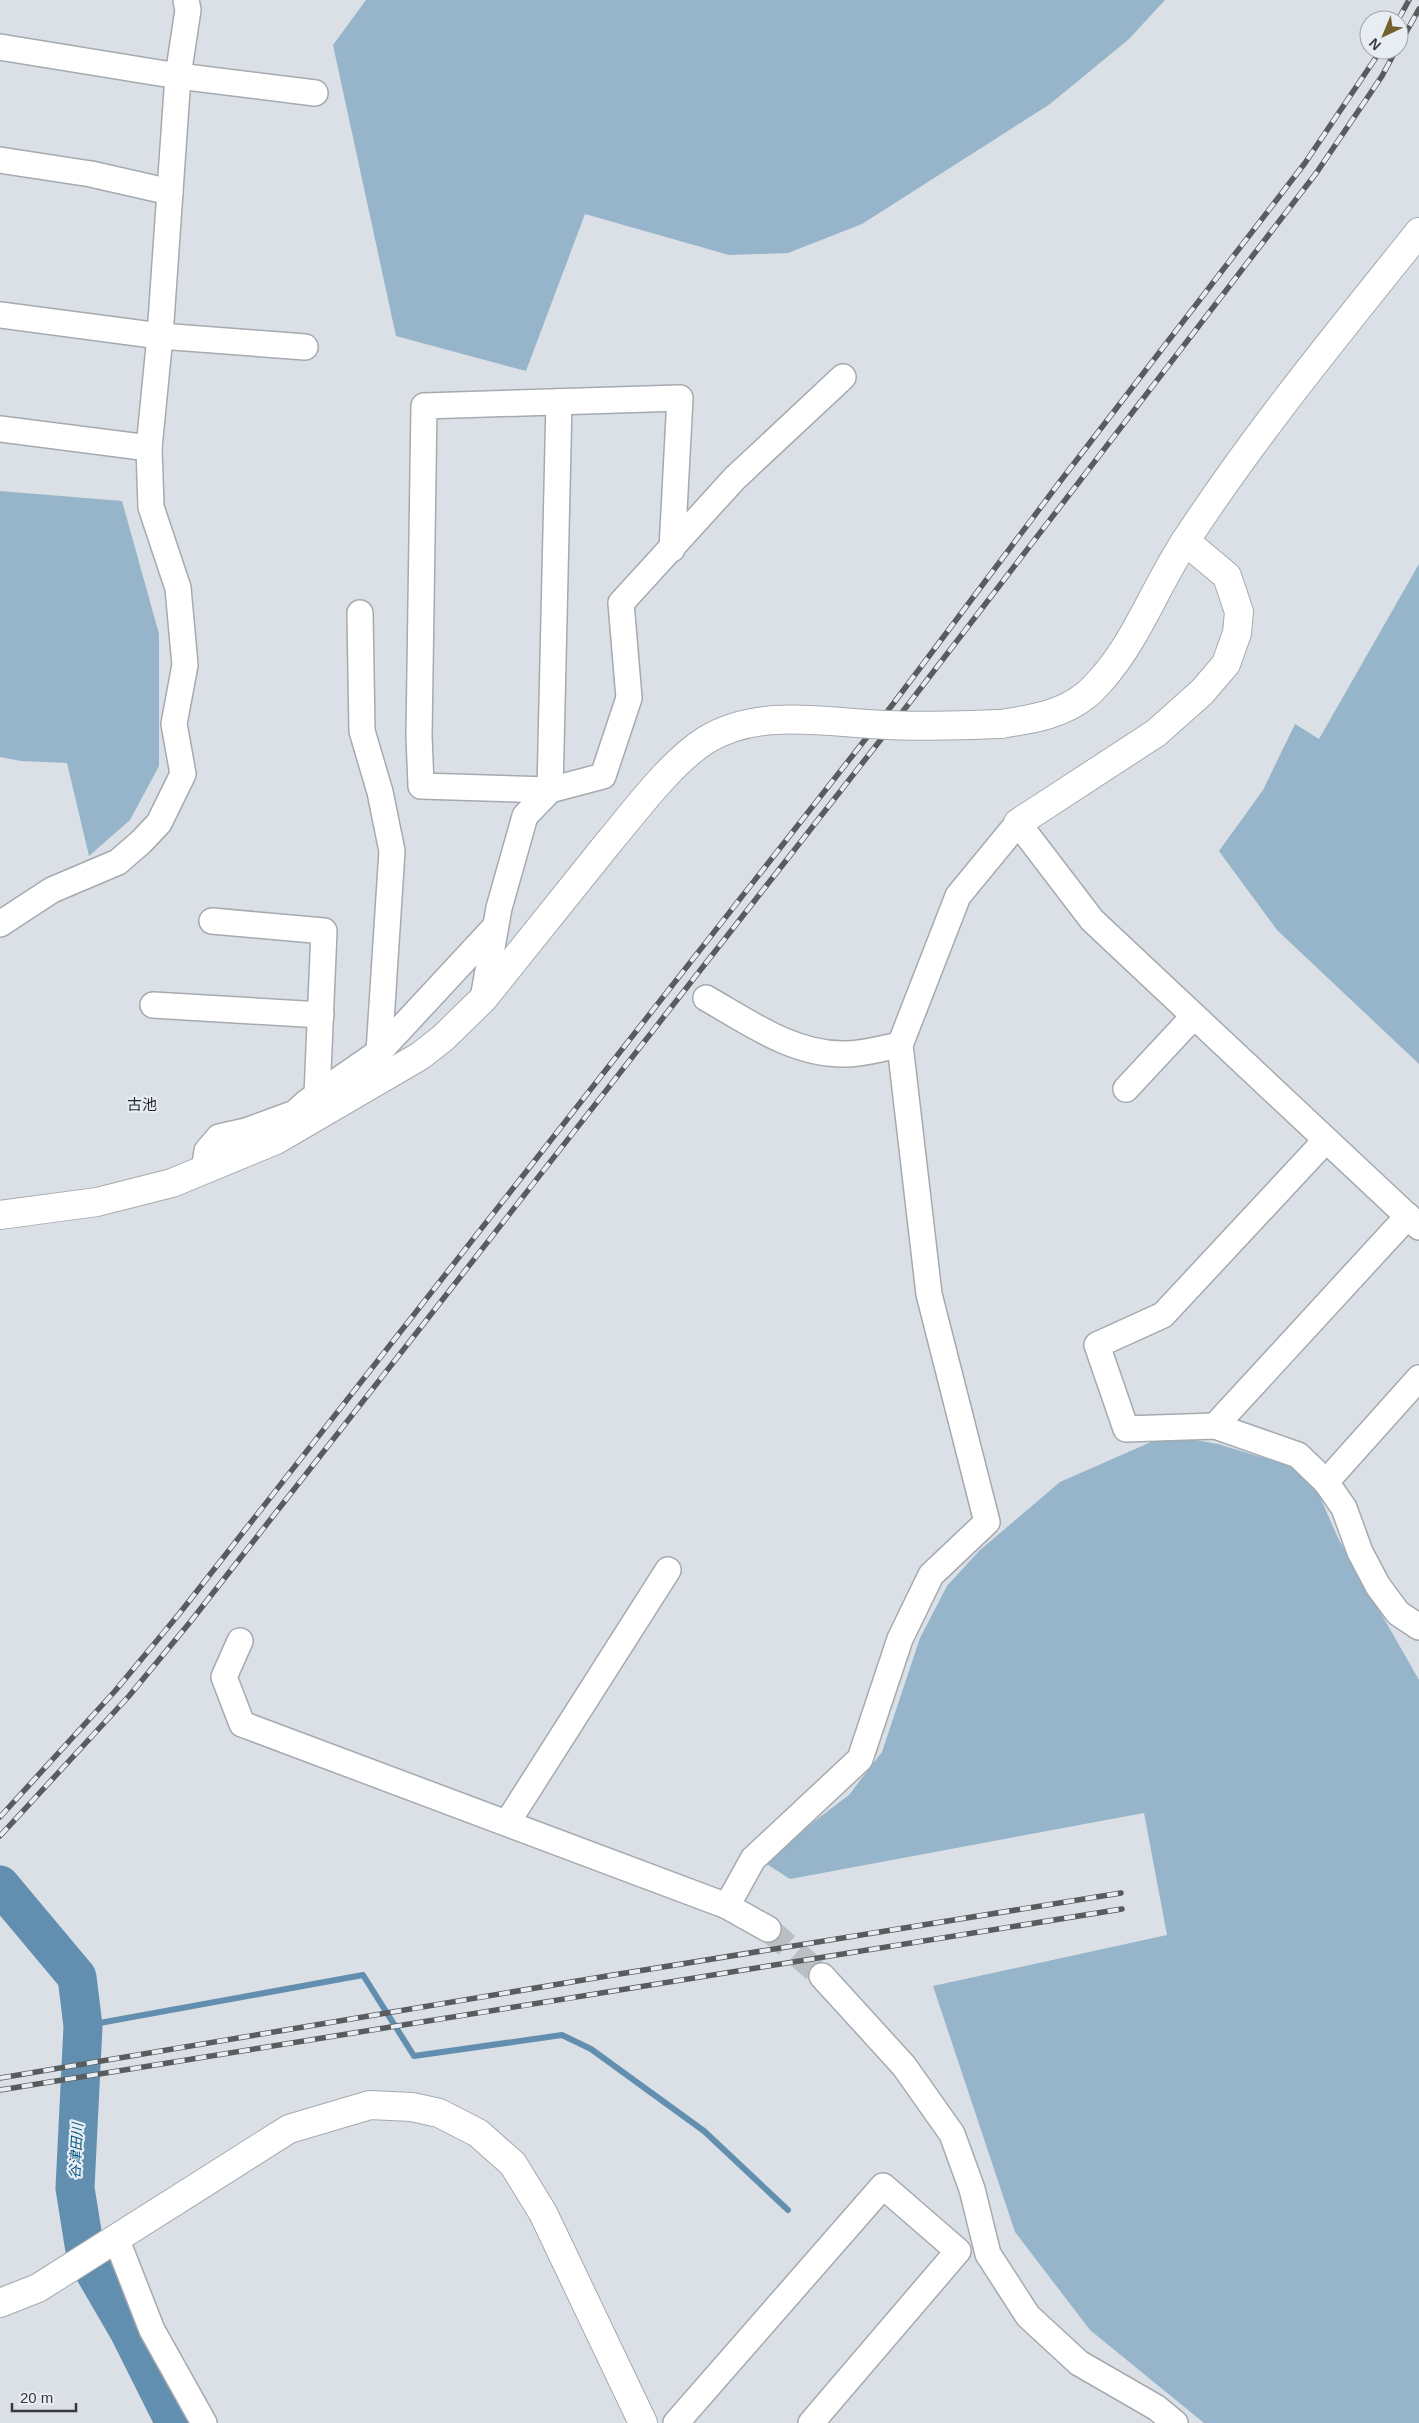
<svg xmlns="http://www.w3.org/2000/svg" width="1419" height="2423" font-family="Arial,'Noto Sans JP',sans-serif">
  <rect width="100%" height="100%" fill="#dae0e5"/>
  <g fill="#96b4ca">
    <path d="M366,0H1165L1129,39L1050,104L862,224L788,253L729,255L585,214L526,371L396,336L333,45Z"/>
    <path d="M0,491L122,501L159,634V766L130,820L89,856L67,763L21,761L0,757Z"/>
    <path d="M1419,564V1064L1277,930L1219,851L1263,790L1295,724L1319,739Z"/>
    <path d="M1167,1435L1218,1444L1309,1472L1338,1538L1419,1680V2423H1204L1090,2330L1015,2232L933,1986L1167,1935L1144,1813L790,1879L762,1861L849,1795L882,1752L920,1638L947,1586L979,1551L1060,1482Z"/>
  </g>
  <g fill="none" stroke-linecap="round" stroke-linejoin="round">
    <path stroke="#628fb0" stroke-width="6" d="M83,2026L363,1975L414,2056L562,2035L591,2049L704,2131L788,2210"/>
    <path stroke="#628fb0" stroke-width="39" d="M0,1885L77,1977L83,2026L75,2188L86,2257L129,2331L175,2423"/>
    <path stroke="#b9bfc3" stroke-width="25" stroke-dasharray="25 12" stroke-linecap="butt" d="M768,1929L822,1976"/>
    <g stroke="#a5aaaf" stroke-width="28">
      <g id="street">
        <path d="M0,47L178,76L315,93"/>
        <path d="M0,160L91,174L170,192"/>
        <path d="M0,315L160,336L305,347"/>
        <path d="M0,429L149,448"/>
        <path d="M672,549L680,398L424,406L419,736L421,786L550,790L603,776L629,698L621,603L735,478L843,377"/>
        <path d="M360,613L362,731L380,792L392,851L379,1052"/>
        <path d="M212,921L324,931L317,1095"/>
        <path d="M0,924L52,890L118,862L141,842L159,823L183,774L174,724L185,665L178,588L151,507L149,448L160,336L178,76L188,10L186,0"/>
        <path d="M706,998C748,1022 792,1054 843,1054C861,1055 882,1048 900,1045"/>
        <path d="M483,999L499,908L525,816L550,790L559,402"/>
        <path d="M153,1005L321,1015"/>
        <path d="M1126,1089L1194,1016"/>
        <path d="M1326,1140L1163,1315L1097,1345L1126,1429L1215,1426L1298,1455L1326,1482L1344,1508L1360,1552L1378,1586L1398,1613L1419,1627"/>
        <path d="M204,1170L207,1151L219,1137L246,1131L295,1113L307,1102L379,1052L495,927"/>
        <path d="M1215,1426L1408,1216"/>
        <path d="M1326,1482L1419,1378"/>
        <path d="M240,1641L224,1677L242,1724L727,1906L753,1859L860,1759L900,1639L931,1575L987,1522L929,1294L900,1045L958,896L1018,823L1092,920L1419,1227"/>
        <path d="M507,1823L668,1570"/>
        <path d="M727,1906L768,1929"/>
        <path d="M822,1976L904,2066L952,2134L972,2189L988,2254L1028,2316L1079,2363L1157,2408L1175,2423"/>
        <path d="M116,2238L152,2330L204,2423"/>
        <path d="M676,2423L883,2186L958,2251L811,2423"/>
      </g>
    </g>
    <g stroke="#a5aaaf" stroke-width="30">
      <g id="secondary">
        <path d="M1001,724C1031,719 1062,715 1086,695C1092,691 1097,684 1102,679C1138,638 1156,585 1186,540C1256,433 1339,332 1419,232"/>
        <path d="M1018,823L1156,733L1202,692L1226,664L1237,633L1239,612L1227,576L1185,541"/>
        <path d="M0,1215L97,1202L172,1183L276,1140L420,1056L443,1038L483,999L609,842"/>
        <path d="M0,2303L38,2288L289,2129L370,2105L412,2107L439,2113L478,2133L513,2164L543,2213L643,2423"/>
      </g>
    </g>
    <use href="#street" stroke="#fff" stroke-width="25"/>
    <use href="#secondary" stroke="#fff" stroke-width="28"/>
    <g stroke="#595c5e" stroke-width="5.5">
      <g id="rail">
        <path d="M1398,20L1409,0"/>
        <path d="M1399,45L1419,9"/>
        <path d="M0,1817L115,1691L179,1614L893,704L1062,479L1305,163L1381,50"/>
        <path d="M0,1836L129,1696L191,1621L907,706L1317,172L1382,76L1396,50"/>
        <path d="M0,2078L607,1976L1121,1893"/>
        <path d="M0,2090L1122,1909"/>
      </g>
    </g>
    <use href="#rail" stroke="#e7edf2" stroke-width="4" stroke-dasharray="11" stroke-linecap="butt"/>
    <g stroke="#a5aaaf" stroke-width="30" stroke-linecap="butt">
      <path id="secondary-bridge" d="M609,842C636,810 671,762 706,740C760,707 828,723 887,725C925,727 963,725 1001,724"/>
    </g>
    <use href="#secondary-bridge" stroke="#fff" stroke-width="28"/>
  </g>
  <g text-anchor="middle" stroke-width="4.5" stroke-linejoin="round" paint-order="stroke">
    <g font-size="14" font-style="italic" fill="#005580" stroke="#e7edf2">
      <text transform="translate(76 2151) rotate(-87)" y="5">谷津田川</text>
    </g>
    <g font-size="15" fill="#252a2d" stroke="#e7edf2">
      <text x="142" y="1110">古池</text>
    </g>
  </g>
  <g transform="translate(1384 35) rotate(224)"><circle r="24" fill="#e7edf2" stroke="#a0a5a8"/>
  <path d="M0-4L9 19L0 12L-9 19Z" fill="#72602e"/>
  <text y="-8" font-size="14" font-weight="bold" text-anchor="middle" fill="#36393a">N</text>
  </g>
  <path d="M12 2403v8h64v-8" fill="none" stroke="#36393a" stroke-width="2.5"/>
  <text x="20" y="2403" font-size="15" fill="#36393a" stroke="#e7edf2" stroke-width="4" paint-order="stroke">20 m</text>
</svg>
